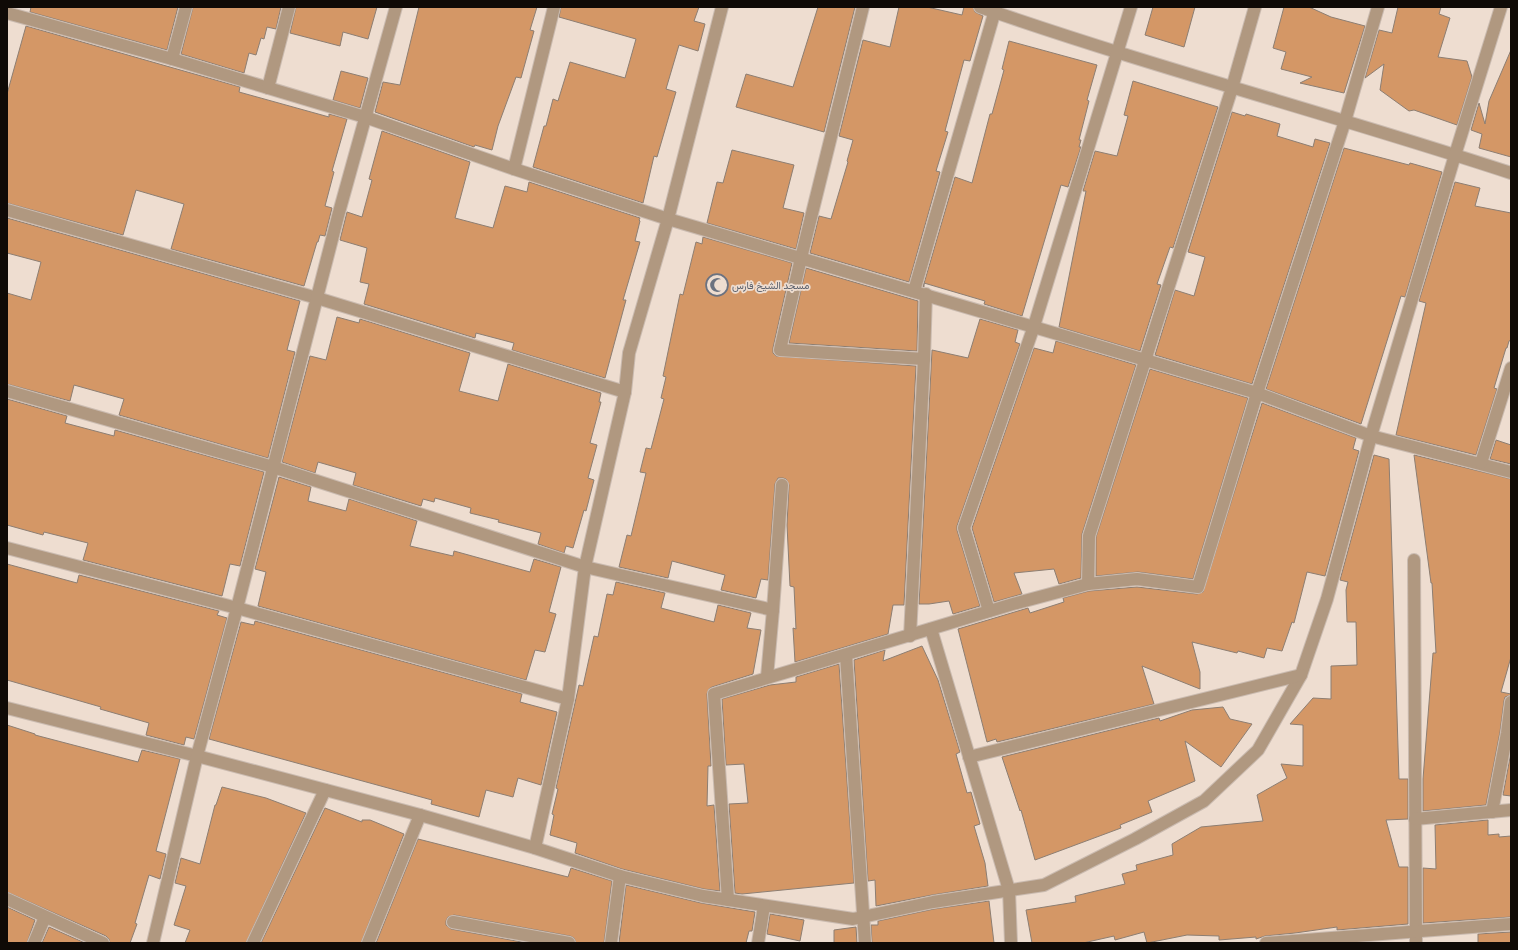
<svg xmlns="http://www.w3.org/2000/svg" width="1518" height="950" font-family="Raleway,Vazirmatn,sans-serif">
  <rect width="100%" height="100%" fill="#eeddd0"/>
  <g fill="#d49766" stroke="#8d7e72">
    <path d="M31,7H178L167,50L30,12Z"/>
    <path d="M193,7H281L276,29L267,27L264,39L261,38L256,55L249,53L244,73L181,54Z"/>
    <path d="M296,7H377L368,39L343,32L340,46L290,33Z"/>
    <path d="M419,7H537L530,30L534,31L521,78L516,77L498,126L492,150L475,145L474,147L375,112L383,82L400,85Z"/>
    <path d="M561,7H699L694,21L705,24L698,51L679,45L666,89L676,92L657,157L654,156L643,203L533,167L544,126H546L553,99L558,101L570,62L625,78L636,39L559,17Z"/>
    <path d="M818,7H855L824,132L736,107L746,74L793,87Z"/>
    <path d="M899,7H927L962,15L964,7H973L975,12L983,16L970,61L964,60L945,131L948,132L936,171L940,172L909,282L810,253L819,216L831,219L848,162L847,161L853,140L839,136L863,40L890,47Z"/>
    <path d="M1153,7H1195L1184,47L1145,35Z"/>
    <path d="M1284,7H1309L1331,17L1365,26L1344,93L1300,83L1312,77L1281,69L1286,52L1273,48Z"/>
    <path d="M1398,7H1441L1439,14L1450,18L1438,57L1467,61L1472,77L1457,125L1414,110L1409,111L1380,90L1384,64L1365,78L1379,30L1392,33Z"/>
    <path d="M26,26L240,87L239,92L329,117V114L347,119L332,171L334,172L325,206L332,208L325,236L320,235L318,242H317L304,286L171,249L184,204L136,190L123,235L7,203V94Z"/>
    <path d="M1009,41L1097,65L1087,100L1089,101L1079,140H1081L1079,147H1081L1068,187L1061,185L1022,316L984,304L985,301L924,283V287H923L955,177L972,183L990,114H992L1004,70L1002,69Z"/>
    <path d="M1511,50V157L1479,148L1482,134L1471,130L1479,103L1485,124L1489,101Z"/>
    <path d="M341,71L368,78L360,108L333,100Z"/>
    <path d="M1133,81L1218,107L1173,248L1170,247L1157,284L1161,285L1140,351L1059,327L1086,191H1083L1095,151L1117,156L1128,116L1124,115Z"/>
    <path d="M1232,112L1245,116L1246,114L1280,124L1277,136L1313,147L1315,139L1330,143L1252,384L1155,355L1175,290L1194,296L1205,257L1188,252Z"/>
    <path d="M382,131L470,162L455,218L493,228L505,186L527,192L529,182L640,218L639,220L640,221L635,241L640,242L623,300H626L605,378L512,350L514,343L476,333L475,338L364,304L369,284L360,282L367,248L340,240L347,212L362,217L372,180L369,179Z"/>
    <path d="M1344,148L1409,165L1410,163L1442,172L1405,297L1401,296L1361,424L1266,389Z"/>
    <path d="M732,150L794,165L783,208L804,213L796,249L707,223L717,182L723,183Z"/>
    <path d="M1455,182L1480,188L1475,206L1511,213V340L1509,341L1507,348H1506L1494,388L1497,389L1476,455L1396,435L1426,303L1419,301Z"/>
    <path d="M7,218L300,301L287,350L295,352L268,458L119,415L124,399L74,385L70,401L7,384V293L31,300L41,262L7,253Z"/>
    <path d="M703,237L792,263L773,348V353L776,356L916,366L904,605H893L888,634L795,662L793,628L796,629L794,587L790,586L787,525L789,485L786,479L783,478H778L775,484L768,580L761,579L756,598L721,590L725,575L672,561L668,578L619,567L627,535L631,536L646,473L640,472L646,448L651,449L664,399L661,398L666,377L663,376L680,294L683,295L696,242L702,244Z"/>
    <path d="M806,268L918,301L917,351L789,343Z"/>
    <path d="M337,317L359,323L360,319L470,353L459,391L498,401L508,364L601,393L599,402H601L590,443L597,445L588,478L594,480L586,511L584,510L573,548L566,546L564,553L538,544L541,533L498,522L499,520L470,513L471,508L435,498L434,502L423,499L421,506L353,485L356,473L318,462L315,473L282,462L310,356L326,360Z"/>
    <path d="M980,319L1018,330L1015,342L1020,344L957,526V530L980,606L953,614L949,601L929,604H919L932,350L968,358Z"/>
    <path d="M1056,341L1136,365L1082,534L1081,578L1059,584L1054,569L1014,573L1022,594L994,602L972,528L1034,348L1053,353Z"/>
    <path d="M1150,369L1248,398L1193,579L1138,572L1096,576V537Z"/>
    <path d="M7,399L67,416L65,423L114,436L115,430L264,472L240,566L230,564L222,596L83,560L88,543L44,532L43,535L7,525Z"/>
    <path d="M1262,403L1356,438L1353,449L1359,451L1325,576L1307,572L1294,623L1292,622L1282,651L1267,648L1264,658L1238,651L1237,653L1192,642L1200,672V689L1142,666L1154,704L997,742L996,739L987,742L958,629L1028,608L1030,613L1064,602L1063,598L1089,591L1137,587L1197,594L1203,592Z"/>
    <path d="M1496,440L1511,445V464L1490,459Z"/>
    <path d="M1374,455L1389,459L1399,779H1408V819L1386,820L1399,867H1408V924L1337,930V927L1295,933L1265,936L1256,939V937L1219,940V936L1187,935L1147,943L1144,932L1115,940L1114,936L1083,943H1032L1026,910L1076,902L1075,896L1125,884L1122,874L1137,870L1136,865L1173,855L1172,844L1201,827L1263,821L1257,795L1287,778L1281,764L1303,766V725L1290,724L1313,698L1331,699V666L1357,665L1356,622H1347L1346,590L1348,582L1340,580Z"/>
    <path d="M1414,455L1511,479V657L1501,692L1511,694V695L1505,697L1504,701L1500,732L1486,805L1423,811V779L1433,653H1436L1432,583H1431Z"/>
    <path d="M279,477L311,487L308,501L346,511L349,499L417,521L410,546L453,556L454,551L530,572L534,559L561,567L549,612L556,614L545,652L535,650L526,680L258,606L266,572L255,569Z"/>
    <path d="M7,564L77,583L79,575L219,611L217,615L227,618L194,739L186,737L184,745L146,735L149,723L100,709L101,707L7,680Z"/>
    <path d="M616,582L665,593L661,608L714,622L718,605L751,613L747,628L761,630L753,674L712,687L709,689L707,694L711,766H708L707,806L714,805L720,891L704,889L622,869L575,853L577,843L550,835L554,815L552,814L558,789L556,788L579,685L583,686L594,636L598,637L607,594L613,595Z"/>
    <path d="M255,621L522,694L520,702L557,712L541,785L518,778L513,797L486,790L479,817L431,804L432,800L209,739L241,622L254,625Z"/>
    <path d="M922,646L938,680L960,752L956,754L967,793L971,792L980,824L974,826L985,863L988,886L932,895L876,906L875,880L868,881L854,660L885,650L883,661Z"/>
    <path d="M839,664L854,883L742,894L735,893L729,804L748,803L744,764L726,765L722,699L770,685L796,682V677Z"/>
    <path d="M1223,707L1230,719L1252,724L1221,767L1185,741L1195,781L1148,801L1152,812L1120,825L1121,828L1035,860L1021,810L1020,811L1002,757L1159,718L1160,721L1192,710Z"/>
    <path d="M7,725L35,734V735L138,762L142,750L180,759L156,851L166,854L160,879L149,875L135,923L137,924L130,943H110L109,939L106,936L7,892Z"/>
    <path d="M1511,752V796L1503,795Z"/>
    <path d="M222,787L266,798L306,813L246,943H185L190,930L174,925L186,886L175,883L181,858L200,864L215,805H216Z"/>
    <path d="M325,808L362,822V820H370L404,834L361,943H261Z"/>
    <path d="M1488,820V835L1499,834V837L1511,836V917L1423,923V868L1436,869L1435,825Z"/>
    <path d="M418,839L568,877L571,868L612,881L604,943H576L574,938L570,936L454,915L448,917L446,921V925L451,929L527,943H376Z"/>
    <path d="M626,885L701,903L755,912L752,931H749L746,943H619Z"/>
    <path d="M989,901L994,943H872L871,925H878V921L934,909Z"/>
    <path d="M7,907L35,920L27,943H7Z"/>
    <path d="M770,914L804,920L800,941L767,934Z"/>
    <path d="M49,927L85,943H42Z"/>
    <path d="M856,927L857,943H834V930Z"/>
    <path d="M1511,932V943H1478V934Z"/>
  </g>
  <g fill="none" stroke-linecap="round" stroke-linejoin="round">
    <g stroke="#cabbb0" stroke-width="14">
      <g id="minor">
        <path d="M863,7L801,258L780,350L924,359"/>
        <path d="M980,7C1155,68 1335,115 1511,173"/>
        <path d="M7,13L172,59L365,117L514,169L668,219L1257,393L1371,436L1511,472"/>
        <path d="M172,59L186,7"/>
        <path d="M268,88L289,7"/>
        <path d="M514,169L554,7"/>
        <path d="M7,210L317,298L625,392"/>
        <path d="M914,291L996,7"/>
        <path d="M7,391L273,467L585,567L773,610L767,677"/>
        <path d="M1481,463L1511,368"/>
        <path d="M7,548L237,608L568,699"/>
        <path d="M1414,560L1416,943"/>
        <path d="M1088,584L1089,536L1232,88L1255,7"/>
        <path d="M773,610L782,485"/>
        <path d="M989,611L964,528L1034,326L1131,7"/>
        <path d="M931,629L1009,890L1011,943"/>
        <path d="M910,636L924,359L926,294"/>
        <path d="M846,655L865,943"/>
        <path d="M7,708L197,756L420,815L535,848L620,876L703,896L853,919L933,902L1044,885L1135,839L1204,801L1258,750L1301,675L1327,599L1371,436L1455,155L1501,7"/>
        <path d="M969,757L1301,675"/>
        <path d="M1492,812L1507,733L1511,702"/>
        <path d="M1415,819L1511,810"/>
        <path d="M535,848L568,699L585,567L625,392L629,353L668,219L722,7"/>
        <path d="M7,899L103,943"/>
        <path d="M728,900L714,694L1013,604L1088,584L1137,579L1198,587L1257,393L1345,121L1378,7"/>
        <path d="M453,922L569,943"/>
        <path d="M34,943L45,917"/>
        <path d="M153,943L197,756L237,608L338,216L396,7"/>
        <path d="M253,943L325,790"/>
        <path d="M368,943L420,815"/>
        <path d="M611,943L620,876"/>
        <path d="M758,943L764,906"/>
        <path d="M1266,943L1511,924"/>
      </g>
    </g>
    <use href="#minor" stroke="#b09880" stroke-width="12"/>
  </g>
  <defs>
    <g id="mosque-ring" transform="scale(1.15)"><circle r="9.5" fill="#eeddd0" stroke="#6b7280" stroke-width="1.5"/><path d="M3.5-4.9A6 6 0 1 0 3.5 4.9A5 5 0 1 1 3.5-4.9Z" fill="#6b7280"/></g>
  </defs>
  <g fill-rule="evenodd">
    <use href="#mosque-ring" x="717" y="285"/>
  </g>
  <g text-anchor="middle" stroke-width="3.5" stroke-linejoin="round" paint-order="stroke">
    <g font-size="10" fill="#5b616d" stroke="#eeddd0" text-anchor="start">
      <text x="732" y="289">مسجد الشيخ فارس</text>
    </g>
  </g>
  <rect width="1518" height="950" fill="none" stroke="#0f0a06" stroke-width="16"/>
</svg>
